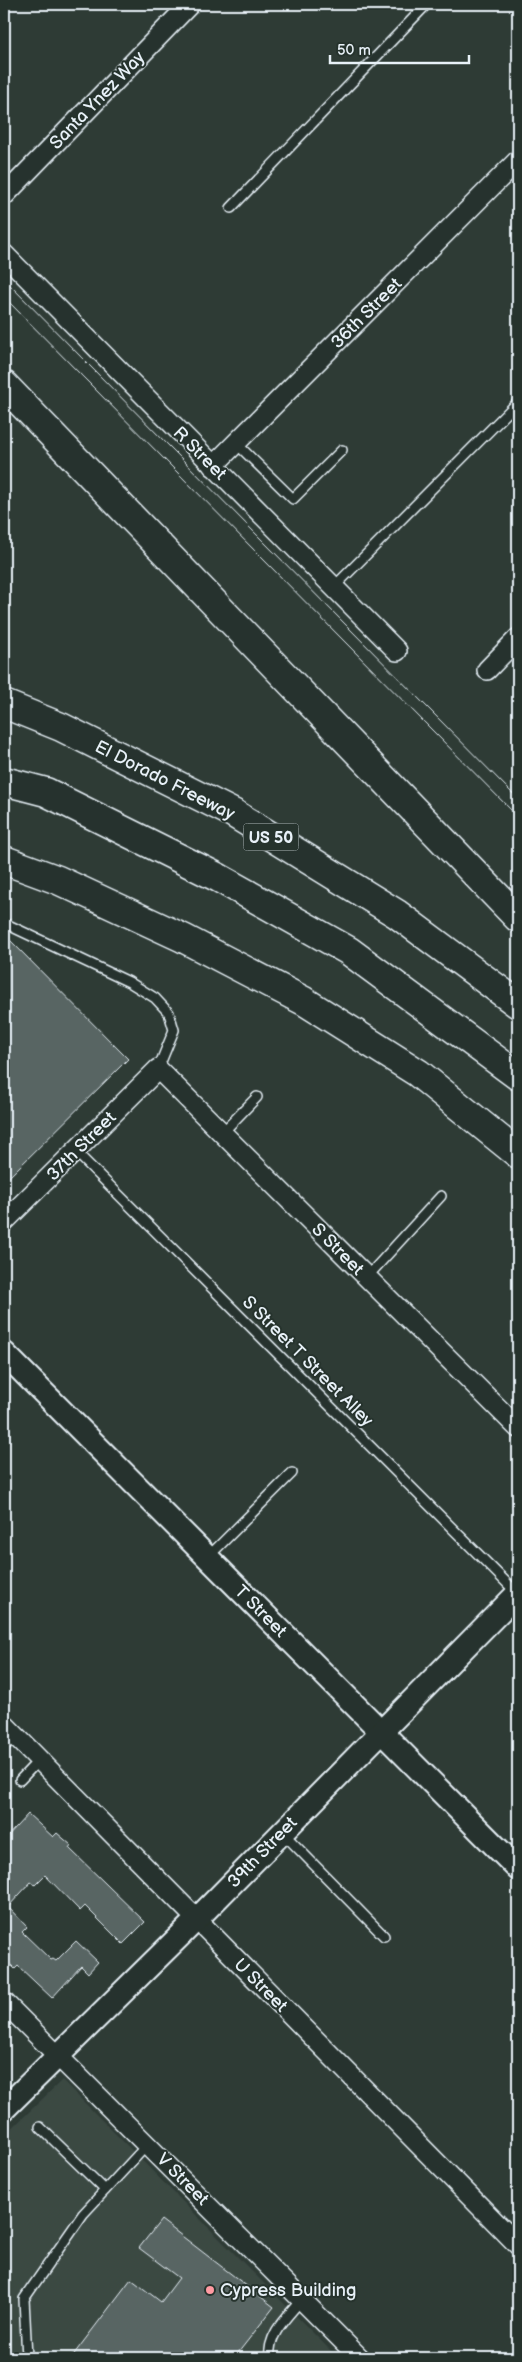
<svg xmlns="http://www.w3.org/2000/svg" width="522" height="2362" font-family="'Balsamiq Sans',sans-serif">
  <rect width="100%" height="100%" fill="#2e3b35"/>
  <filter id="ink" filterUnits="userSpaceOnUse"><feTurbulence type="fractalNoise" baseFrequency=".02" numOctaves="2"/><feDisplacementMap in="SourceGraphic" scale="10" xChannelSelector="R" yChannelSelector="G"/><feConvolveMatrix kernelMatrix="1 2 1 2 8 2 1 2 1" color-interpolation-filters="sRGB"/></filter>
  <g filter="url(#ink)">
    <path fill="#3b4843" d="M62,2080L338,2358H4V2136Z"/>
    <g fill="#596563" stroke="#e8f1f8">
      <path d="M4,934L128,1059L4,1182Z"/>
      <path d="M28,1814L53,1837L57,1833L71,1845L69,1848L145,1922L123,1944L85,1906L80,1911L45,1875L35,1885L31,1882L8,1907L27,1927L22,1932L51,1960L53,1959L56,1961L76,1941L98,1962L88,1973L81,1966L52,1998L18,1966L15,1969L4,1958V1840Z"/>
      <path d="M161,2220L274,2307L234,2358H71L131,2279L161,2302L179,2278L139,2248Z"/>
    </g>
    <g fill="none" stroke-linecap="round" stroke-linejoin="round">
      <g stroke="#e8f1f8" stroke-width="12">
        <g id="service">
          <path d="M231,208L427,4"/>
          <path d="M236,443L293,499L342,450"/>
          <path d="M334,587L518,402"/>
          <path d="M4,923L129,982L155,998L169,1013L174,1030L158,1069"/>
          <path d="M222,1133L257,1097"/>
          <path d="M75,1151L517,1593"/>
          <path d="M367,1277L441,1196"/>
          <path d="M208,1557L292,1473"/>
          <path d="M4,1747L15,1736"/>
          <path d="M20,1780L39,1760"/>
          <path d="M282,1832L384,1936"/>
          <path d="M40,2127L105,2190"/>
          <path d="M27,2358L24,2299L83,2214L148,2144"/>
          <path d="M270,2358C267,2334 288,2316 302,2299"/>
        </g>
      </g>
      <g stroke="#e8f1f8" stroke-width="22">
        <g id="minor">
          <path d="M4,196L190,4"/>
          <path d="M4,254L397,651"/>
          <path d="M213,466L518,160"/>
          <path d="M487,670L518,638"/>
          <path d="M4,1222L158,1069L518,1428"/>
          <path d="M4,1724L518,2245"/>
          <path d="M4,2002L360,2358"/>
        </g>
      </g>
      <g stroke="#e8f1f8" stroke-width="26">
        <g id="tertiary">
          <path d="M4,1353L518,1869"/>
          <path d="M4,2109L197,1919L518,1593"/>
        </g>
      </g>
      <g stroke="#e8f1f8" stroke-width="31">
        <g id="motorway">
          <path d="M4,385L518,918"/>
          <path d="M4,704L61,727L233,813L397,914L518,1004"/>
          <path d="M4,781L46,792L219,878L349,951L518,1076"/>
          <path d="M4,860L58,880L183,938L304,1001L418,1073L518,1154"/>
        </g>
      </g>
      <use href="#service" stroke="#26332d" stroke-width="9"/>
      <use href="#minor" stroke="#26332d" stroke-width="19"/>
      <use href="#tertiary" stroke="#26332d" stroke-width="22"/>
      <use href="#motorway" stroke="#26332d" stroke-width="28"/>
      <g stroke="#e8f1f8" stroke-width="1">
        <path d="M4,279L518,799"/>
        <path d="M4,297L518,817"/>
      </g>
    </g>
  </g>
  <circle fill="#ff9aa2" stroke="#26332d" stroke-width="2" cx="210" cy="2290" r="5"/>
  <g text-anchor="middle" stroke-width="4" stroke-linejoin="round" paint-order="stroke">
    <rect fill="#26332d" stroke="#aeb8bb" stroke-width="1" x="243.5" y="823.5" width="55" height="27" rx="4"/>
    <g font-size="16" font-weight="bold" fill="#e8f1f8">
      <text x="271" y="843">US 50</text>
    </g>
    <g font-size="18" fill="#e8f1f8" stroke="#26332d">
      <text transform="translate(97 100) rotate(-46)" y="6">Santa Ynez Way</text>
      <text transform="translate(366 313) rotate(-45)" y="6">36th Street</text>
      <text transform="translate(200 453) rotate(45)" y="6">R Street</text>
      <text transform="translate(165 780) rotate(27)" y="6">El Dorado Freeway</text>
      <text transform="translate(81 1146) rotate(-45)" y="6">37th Street</text>
      <text transform="translate(338 1249) rotate(45)" y="6">S Street</text>
      <text transform="translate(308 1361) rotate(45)" y="6">S Street T Street Alley</text>
      <text transform="translate(261 1611) rotate(45)" y="6">T Street</text>
      <text transform="translate(262 1852) rotate(-46)" y="6">39th Street</text>
      <text transform="translate(261 1985) rotate(45)" y="6">U Street</text>
      <text transform="translate(183 2179) rotate(45)" y="6">V Street</text>
    </g>
    <g font-size="18" fill="#e8f1f8" stroke="#26332d" text-anchor="start">
      <text x="220" y="2296">Cypress Building</text>
    </g>
  </g>
  <rect width="522" height="2362" fill="none" stroke="#26332d" stroke-width="20"/>
  <rect x="10" y="10" width="502" height="2342" fill="none" stroke="#e8f1f8" stroke-width="2" filter="url(#ink)"/>
  <path d="M330 55v8h139v-8" fill="none" stroke="#e8f1f8" stroke-width="2.5"/>
  <text x="337" y="55" font-size="15" fill="#e8f1f8" stroke="#26332d" stroke-width="4" paint-order="stroke">50 m</text>
</svg>
